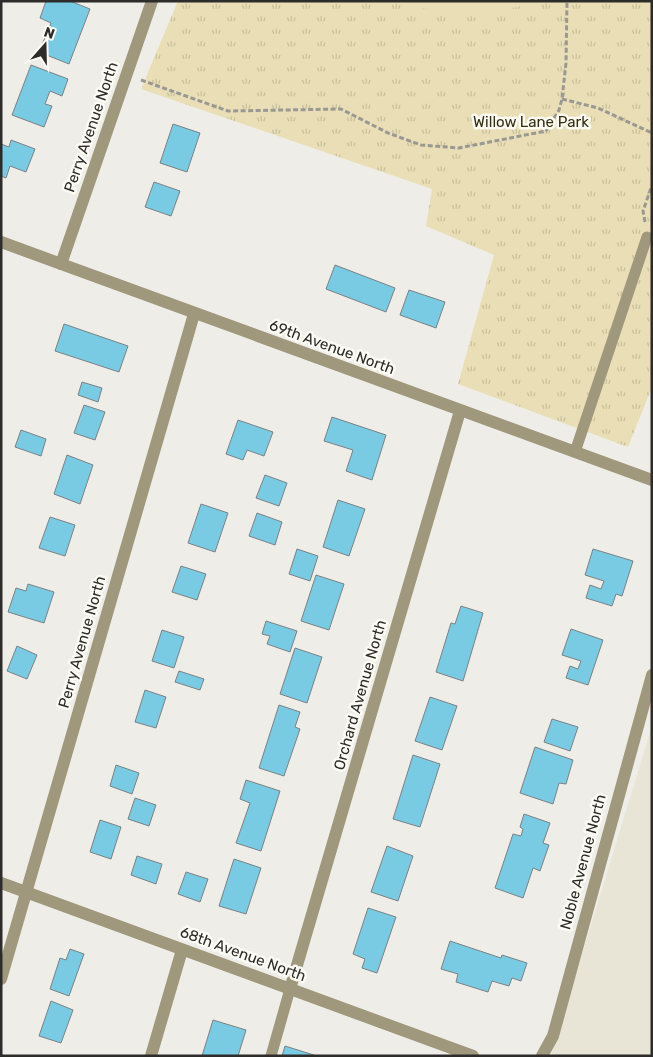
<svg xmlns="http://www.w3.org/2000/svg" width="653" height="1057" font-family="Rubik,sans-serif">
  <defs>
    <pattern id="grass-tufts" width="24" height="20" patternUnits="userSpaceOnUse" patternTransform="scale(1.25)"><rect width="24" height="20" fill="#e9deb5"/><path d="M3 7l-1-3M5 7V3M7 7l1-3M15 17l-1-3M17 17v-4M19 17l1-3" fill="none" stroke="#c8bf9c"/></pattern>
  </defs>
  <rect width="100%" height="100%" fill="#efede7"/>
  <path fill="#e8e4d6" d="M652,726V1056H551Z"/>
  <path fill="url(#grass-tufts)" d="M178,1H652V387L628,447L458,384L494,255L426,226L432,189L141,89Z"/>
  <path fill="#e9deb5" d="M392,1H541L542,3L473,14L402,6Z"/>
  <g fill="#79cbe4" stroke="#7b8184">
    <path d="M46,1H70L90,9L69,64L39,52L51,23L40,18Z"/>
    <path d="M31,65L68,79L62,96L50,91L45,104L52,106L44,127L12,115Z"/>
    <path d="M173,124L200,133L187,172L160,163Z"/>
    <path d="M11,140L35,149L26,172L10,166L6,178L1,176V144L9,147Z"/>
    <path d="M154,182L180,191L171,216L145,207Z"/>
    <path d="M335,265L395,288L386,312L326,289Z"/>
    <path d="M409,290L445,302L436,328L400,315Z"/>
    <path d="M64,324L128,346L119,372L55,351Z"/>
    <path d="M82,382L102,388L98,402L78,395Z"/>
    <path d="M84,405L105,412L95,440L74,433Z"/>
    <path d="M332,417L386,435L372,480L346,471L353,450L324,441Z"/>
    <path d="M238,420L273,432L264,456L247,450L243,460L226,454Z"/>
    <path d="M21,430L46,439L41,456L15,447Z"/>
    <path d="M67,455L93,465L80,504L54,494Z"/>
    <path d="M265,475L287,483L279,506L256,498Z"/>
    <path d="M338,500L365,509L349,556L323,547Z"/>
    <path d="M201,504L228,513L215,552L188,543Z"/>
    <path d="M257,513L282,522L275,545L249,536Z"/>
    <path d="M50,517L75,525L65,556L39,548Z"/>
    <path d="M297,549L318,556L310,581L289,574Z"/>
    <path d="M593,549L633,561L622,596L616,594L612,606L586,598L590,585L601,589L604,581L585,575Z"/>
    <path d="M181,566L206,574L197,600L172,592Z"/>
    <path d="M316,575L344,584L329,630L301,621Z"/>
    <path d="M28,584L54,592L44,623L8,612L16,588L26,591Z"/>
    <path d="M461,606L483,613L463,681L436,672L451,623L455,624Z"/>
    <path d="M266,621L297,631L290,652L267,644L270,636L262,634Z"/>
    <path d="M571,629L603,640L588,685L566,678L570,666L578,669L581,661L562,655Z"/>
    <path d="M162,630L184,637L174,668L152,661Z"/>
    <path d="M17,646L37,655L27,679L7,671Z"/>
    <path d="M295,648L322,657L307,703L280,694Z"/>
    <path d="M179,671L204,679L200,690L175,682Z"/>
    <path d="M145,690L166,697L156,728L135,722Z"/>
    <path d="M430,697L457,706L442,750L415,741Z"/>
    <path d="M279,705L300,712L295,727L300,729L284,776L259,768Z"/>
    <path d="M552,719L578,727L570,751L544,742Z"/>
    <path d="M535,747L573,760L566,784L559,783L553,804L520,793Z"/>
    <path d="M413,755L440,764L420,827L393,819Z"/>
    <path d="M116,765L139,773L132,794L110,786Z"/>
    <path d="M246,780L280,791L261,851L236,843L250,803L240,799Z"/>
    <path d="M135,798L156,805L149,826L128,819Z"/>
    <path d="M524,814L550,823L543,843L549,845L540,871L533,868L523,898L495,888L513,834L521,836L523,829L520,827Z"/>
    <path d="M100,820L121,827L111,859L90,852Z"/>
    <path d="M387,846L413,856L398,901L371,892Z"/>
    <path d="M137,856L162,864L156,884L131,875Z"/>
    <path d="M234,859L261,868L246,914L219,906Z"/>
    <path d="M186,872L208,879L200,902L178,894Z"/>
    <path d="M368,908L396,917L377,973L362,968L365,959L353,954Z"/>
    <path d="M450,941L501,958L502,955L527,963L521,981L512,978L509,986L492,981L488,992L456,982L458,974L441,969Z"/>
    <path d="M70,949L84,954L69,996L50,989L60,958L66,960Z"/>
    <path d="M51,1001L73,1010L61,1043L39,1036Z"/>
    <path d="M213,1020L246,1030L238,1056H202Z"/>
    <path d="M285,1046L317,1056H282Z"/>
  </g>
  <g fill="none" stroke-linecap="round" stroke-linejoin="round">
    <g stroke="#999893" stroke-width="3" stroke-dasharray="5 2.5" stroke-linecap="butt">
      <path d="M141,80L228,111L341,109L388,133L421,145L459,148L546,131L559,110L562,99L566,63L567,1"/>
      <path d="M562,99L598,108L652,133"/>
      <path d="M645,222L643,211L652,185"/>
    </g>
    <g stroke="#9f987c" stroke-width="11">
      <path d="M575,452L647,237"/>
      <path d="M271,1056L290,989"/>
    </g>
    <g stroke="#9f987c" stroke-width="12">
      <path d="M61,264L152,1"/>
      <path d="M1,883L473,1056"/>
      <path d="M1,979L194,314"/>
      <path d="M290,989L460,411"/>
      <path d="M151,1056L182,950"/>
      <path d="M542,1056L553,1036L652,675"/>
    </g>
    <path stroke="#9f987c" stroke-width="12" d="M1,242L652,480"/>
  </g>
  <g text-anchor="middle" stroke-width="5" stroke-linejoin="round" paint-order="stroke">
    <g font-size="15" fill="#372f12" stroke="#fcfbf4">
      <text x="531" y="127">Willow Lane Park</text>
    </g>
    <g font-size="15" fill="#2d2c2a" stroke="#fcfbf4">
      <text transform="translate(91 127) rotate(-71)" y="5">Perry Avenue North</text>
      <text transform="translate(332 347) rotate(20)" y="5">69th Avenue North</text>
      <text transform="translate(82 642) rotate(-74)" y="5">Perry Avenue North</text>
      <text transform="translate(360 695) rotate(-74)" y="5">Orchard Avenue North</text>
      <text transform="translate(583 862) rotate(-75)" y="5">Noble Avenue North</text>
      <text transform="translate(243 954) rotate(20)" y="5">68th Avenue North</text>
    </g>
  </g>
  <rect width="653" height="1057" fill="none" stroke="#2d2c2a" stroke-width="5"/>
  <g transform="translate(45 45) rotate(20)" stroke="#fcfbf4" stroke-width="4" paint-order="stroke">
  <path d="M0-4L9 19L0 12L-9 19Z" fill="#2d2c2a"/>
  <text y="-8" font-size="14" font-weight="bold" text-anchor="middle" fill="#2d2c2a">N</text>
  </g>
</svg>
